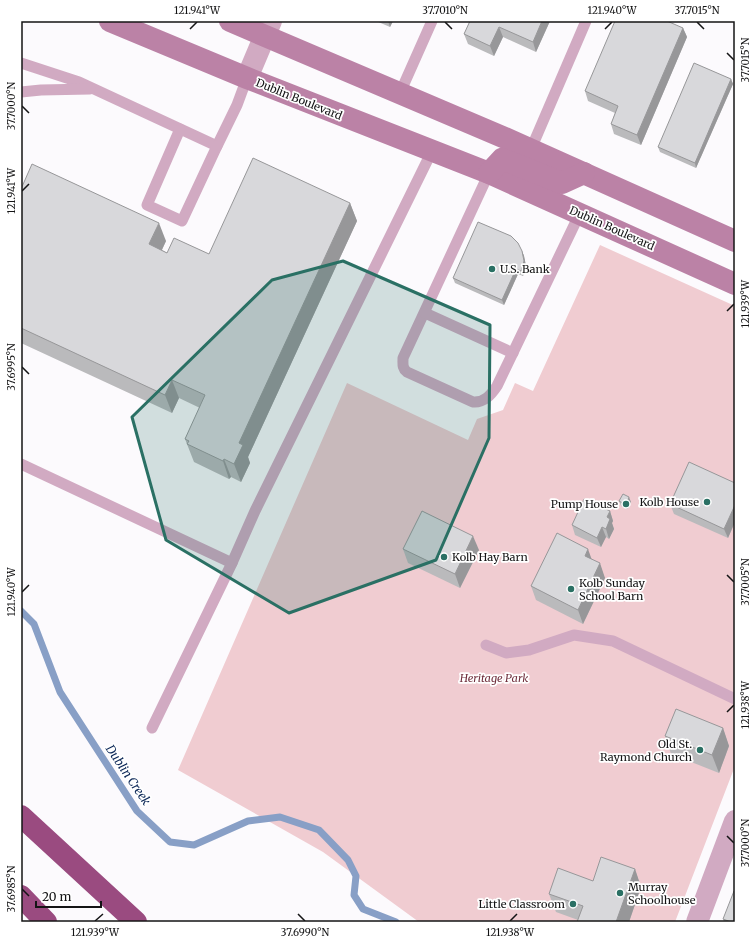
<svg xmlns="http://www.w3.org/2000/svg" width="756" height="943" font-family="Merriweather,serif">
  <rect width="100%" height="100%" fill="#fcfafd"/>
  <path fill="#f0ccd1" d="M600,245L735,306V766L675,922H419L323,852L178,770L347,383L468,440L477,419L503,410L515,383L533,391Z"/>
  <g fill="none" stroke-linecap="round" stroke-linejoin="round">
    <path stroke="#889fc6" stroke-width="7" d="M21,611L34,624L60,692L137,811L170,842L194,845L248,821L280,817L319,830L348,860L356,876L354,895L363,909L396,922"/>
    <g stroke="#d1aac2" stroke-width="11">
      <path d="M21,63L79,82L217,146L237,105L247,78"/>
      <path d="M21,92L41,90L90,89"/>
      <path d="M400,93L432,21"/>
      <path d="M180,129L147,205L182,221L217,146"/>
      <path d="M531,149L586,21"/>
      <path d="M489,173L403,358C403,364 402,368 407,372L473,402C484,403 491,395 497,386L580,213"/>
      <path d="M425,313L513,353"/>
      <path d="M21,464L232,563"/>
      <path d="M486,645L506,653L529,650L574,635L613,641L735,699"/>
      <path d="M152,728L232,563L255,511L432,151"/>
    </g>
    <g stroke="#d1aac2" stroke-width="22">
      <path d="M247,78L271,21"/>
      <path d="M697,922L735,821"/>
    </g>
    <g stroke="#bb82a6" stroke-width="22">
      <path d="M110,21L247,78L489,173L735,284"/>
      <path d="M230,21L512,141L735,241"/>
      <path d="M489,173L502,159L562,183L584,173"/>
    </g>
    <g stroke="#9a4b80" stroke-width="22">
      <path d="M21,816L136,922"/>
      <path d="M21,896L46,922"/>
    </g>
  </g>
  <g fill="#bababc">
    <path d="M376,21H393L390,27Z"/>
    <path d="M470,21H550L536,52L503,37L494,56L468,44L464,34Z"/>
    <path d="M683,28L687,37L641,145L614,134L611,124L615,113L588,101L585,91Z"/>
    <path d="M731,79L733,84L696,168L660,152L658,147Z"/>
    <path d="M21,189L166,241L162,250L167,253L209,254L350,203L357,221L248,457L250,463L241,482L231,477L229,479L194,462L185,439L200,408L179,398L172,413L21,343Z"/>
    <path d="M522,251L524,256L526,266L523,276L518,274L504,305L455,283L453,278Z"/>
    <path d="M735,483V522L728,538L674,514L670,504Z"/>
    <path d="M619,501L631,502L627,509L621,506Z"/>
    <path d="M610,511L613,521L612,523L614,529L609,539L606,537L601,547L575,535L572,525Z"/>
    <path d="M403,549L479,550L460,588L408,563Z"/>
    <path d="M592,560L605,578L583,624L536,600L531,586Z"/>
    <path d="M723,728L729,746L719,773L671,754L665,736Z"/>
    <path d="M635,869L641,887L629,922H577L578,920L556,912L549,894L593,881Z"/>
    <path d="M723,919L735,922H724Z"/>
  </g>
  <g fill="#979799">
    <path d="M388,21H393L390,27Z"/>
    <path d="M542,21H550L536,52L533,42Z"/>
    <path d="M499,27L503,37L494,56L490,46Z"/>
    <path d="M683,28L687,37L641,145L637,135Z"/>
    <path d="M731,79L733,84L696,168L695,163Z"/>
    <path d="M350,203L357,221L248,457L250,463L241,482L234,464L239,443Z"/>
    <path d="M159,223L166,241L156,262L149,244Z"/>
    <path d="M522,251L524,256L526,266L523,276L521,271Z"/>
    <path d="M516,269L518,274L504,305L502,300Z"/>
    <path d="M172,380L179,398L172,413L165,395Z"/>
    <path d="M224,459L231,477L229,479L223,461Z"/>
    <path d="M629,497L631,502L627,509L626,505Z"/>
    <path d="M735,505V522L728,538L724,529Z"/>
    <path d="M610,511L613,521L612,523L614,529L609,539L606,529L607,517Z"/>
    <path d="M602,527L606,537L601,547L597,538Z"/>
    <path d="M473,536L479,550L460,588L455,574Z"/>
    <path d="M588,549L593,563L585,556Z"/>
    <path d="M600,563L605,578L583,624L578,610Z"/>
    <path d="M723,728L729,746L719,773L712,755Z"/>
    <path d="M635,869L641,887L629,922H616Z"/>
  </g>
  <g fill="#d8d8db" stroke="#979799">
    <path d="M470,21H542L533,42L499,27L490,46L464,34Z"/>
    <path d="M615,21H667L683,28L637,135L611,124L618,106L585,91Z"/>
    <path d="M694,63L731,79L695,163L658,147Z"/>
    <path d="M253,158L350,203L239,443L243,445L234,464L224,459L223,461L187,444L189,441L185,439L205,395L172,380L165,395L21,328V189L32,164L159,223L149,244L167,253L174,238L209,254Z"/>
    <path d="M478,222L511,236L518,243L522,251L524,261L521,271L516,269L502,300L453,278Z"/>
    <path d="M689,462L735,483V505L724,529L670,504Z"/>
    <path d="M623,494L629,497L626,505L619,501Z"/>
    <path d="M584,499L610,511L607,517L610,519L606,529L602,527L597,538L572,525Z"/>
    <path d="M422,511L473,536L455,574L403,549Z"/>
    <path d="M557,533L588,549L585,556L600,563L578,610L531,586Z"/>
    <path d="M676,709L723,728L712,755L665,736Z"/>
    <path d="M601,857L635,869L616,922H577L583,906L549,894L558,868L593,881Z"/>
    <path d="M734,891H735V922H731L723,919Z"/>
  </g>
  <path fill="#2a7064" fill-opacity="0.2" stroke="#2a7064" stroke-width="3" stroke-linejoin="round" d="M343,261L490,325L489,438L436,560L289,613L166,540L132,417L272,280Z"/>
  <path fill="none" stroke="#141415" stroke-width="1.5" d="M445,22L452,29M697,22L704,29M190,29L197,22M605,29L612,22M727,53L734,60M22,106L29,113M22,191L29,184M727,311L734,304M22,367L29,374M727,575L734,582M22,592L29,585M727,712L734,705M727,836L734,843M22,889L29,896M298,914L305,921M95,921L103,914M510,921L517,914"/>
  <g fill="#2a7064" stroke="#fff" stroke-width="1.5">
    <circle cx="492" cy="269" r="4"/>
    <circle cx="707" cy="502" r="4"/>
    <circle cx="626" cy="504" r="4"/>
    <circle cx="444" cy="557" r="4"/>
    <circle cx="571" cy="589" r="4"/>
    <circle cx="700" cy="750" r="4"/>
    <circle cx="620" cy="893" r="4"/>
    <circle cx="573" cy="904" r="4"/>
  </g>
  <g text-anchor="middle" stroke-width="3.5" stroke-linejoin="round" paint-order="stroke">
    <g font-size="11" fill="#141415" stroke="#fff">
      <text transform="translate(299 99) rotate(22)" y="4">Dublin Boulevard</text>
      <text transform="translate(612 228) rotate(24)" y="4">Dublin Boulevard</text>
    </g>
    <g font-size="11" fill="#141415" stroke="#fff" text-anchor="start">
      <text x="500" y="273">U.S. Bank</text>
      <text x="699" y="506" text-anchor="end">Kolb House</text>
      <text x="618" y="508" text-anchor="end">Pump House</text>
      <text x="452" y="561">Kolb Hay Barn</text>
      <text x="579" y="587">Kolb Sunday<tspan x="579" dy="13">School Barn</tspan></text>
      <text x="692" y="748" text-anchor="end">Old St.<tspan x="692" dy="13">Raymond Church</tspan></text>
      <text x="628" y="891">Murray<tspan x="628" dy="13">Schoolhouse</tspan></text>
      <text x="565" y="908" text-anchor="end">Little Classroom</text>
    </g>
    <g font-size="11" font-style="italic" fill="#6f2e3c" stroke="#fff">
      <text x="494" y="682">Heritage Park</text>
    </g>
    <g font-size="12" font-style="italic" fill="#0b2656" stroke="#fff">
      <text transform="translate(128 775) rotate(56)" y="4">Dublin Creek</text>
    </g>
  </g>
  <rect width="756" height="943" fill="none" stroke="#ffffff" stroke-width="44"/>
  <path d="M36 901v6h65v-6" fill="none" stroke="#141415" stroke-width="2"/>
  <text x="42" y="901" font-size="12" fill="#141415" stroke="#ffffff" stroke-width="3" paint-order="stroke">20 m</text>
  <rect x="22" y="22" width="712" height="899" fill="none" stroke="#141415" stroke-width="1.5"/>
  <g font-size="10" text-anchor="middle" fill="#141415">
    <text x="197" y="14">121.941°W</text>
    <text x="445" y="14">37.7010°N</text>
    <text x="612" y="14">121.940°W</text>
    <text x="697" y="14">37.7015°N</text>
    <text transform="translate(745 60) rotate(-90)" y="4">37.7015°N</text>
    <text transform="translate(11 106) rotate(-90)" y="4">37.7000°N</text>
    <text transform="translate(11 191) rotate(-90)" y="4">121.941°W</text>
    <text transform="translate(745 304) rotate(-90)" y="4">121.939°W</text>
    <text transform="translate(11 367) rotate(-90)" y="4">37.6995°N</text>
    <text transform="translate(745 582) rotate(-90)" y="4">37.7005°N</text>
    <text transform="translate(11 592) rotate(-90)" y="4">121.940°W</text>
    <text transform="translate(745 705) rotate(-90)" y="4">121.938°W</text>
    <text transform="translate(745 843) rotate(-90)" y="4">37.7000°N</text>
    <text transform="translate(11 889) rotate(-90)" y="4">37.6985°N</text>
    <text x="95" y="936">121.939°W</text>
    <text x="305" y="936">37.6990°N</text>
    <text x="510" y="936">121.938°W</text>
  </g>
</svg>
